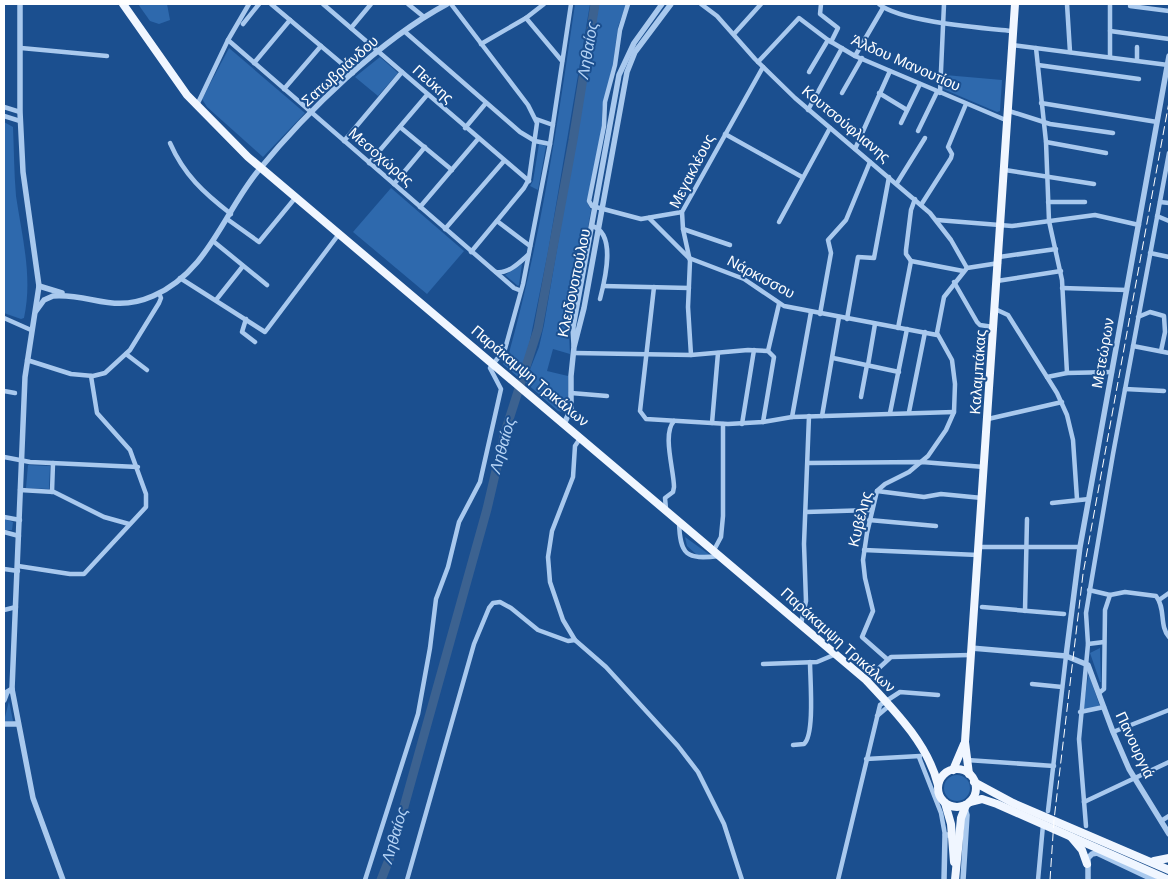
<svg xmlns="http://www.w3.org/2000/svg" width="1173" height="884" font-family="Arial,sans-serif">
  <rect width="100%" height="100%" fill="#1b4f8f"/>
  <g fill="#2e69ad">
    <path d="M138,4H167L170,20L159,24L150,21Z"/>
    <path d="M575,4H590L548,252L527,355L519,378L503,364L509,353C541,238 558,121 575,4Z"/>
    <path d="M599,4H626L618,27L613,64L602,109V127L587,202L591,210L571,325L568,312L570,354L553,349L547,371L568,376V406L565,413L558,411L525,382L539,347L544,325Z"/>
    <path d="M229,48L305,113L263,157L207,107L202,99Z"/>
    <path d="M380,57L398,73L378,96L355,77Z"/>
    <path d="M945,75L1002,80L1000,111L997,112L943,89Z"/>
    <path d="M4,122L13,127C14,150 14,173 16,196C22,237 33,277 24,318L21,319L4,313Z"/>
    <path d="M539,144L546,146L538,190L530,186L533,181Z"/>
    <path d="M391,188L464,251L427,294L353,232Z"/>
    <path d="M522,264L519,285L518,286L505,275Z"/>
    <path d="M28,465L50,466L49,489L26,488Z"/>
    <path d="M4,519L13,522L12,530H4Z"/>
    <path d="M685,537L710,555H697L687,546Z"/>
    <path d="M1100,648L1101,682H1100L1090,653Z"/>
    <path d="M1089,675L1100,707L1083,709L1088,677Z"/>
    <path d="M9,701L13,721H4Z"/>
    <circle cx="957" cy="788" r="13"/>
  </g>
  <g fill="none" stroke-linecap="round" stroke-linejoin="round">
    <path stroke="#3c6290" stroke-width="9" d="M381,880L390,857L487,509L505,432L538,329L573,140L595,4"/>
    <g stroke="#a9c9ee" stroke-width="4.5">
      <path d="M271,4L353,73"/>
      <path d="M323,4L529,181"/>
      <path d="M408,4L424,17"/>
      <path d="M451,4L528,105L537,123L529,179L524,188L471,252"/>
      <path d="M628,4L620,30L615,65L605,102L604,126L589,201L592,206L641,219L682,212"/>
      <path d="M701,4L717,16L755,59L795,98L930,213L951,240L967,268"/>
      <path d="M821,4L820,14L838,28L831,42"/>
      <path d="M879,4C900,22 984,28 1013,31"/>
      <path d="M1067,4L1070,52"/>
      <path d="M1110,4V57"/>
      <path d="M1130,6L1169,11"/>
      <path d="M526,18L562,61"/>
      <path d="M243,24L259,4"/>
      <path d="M351,28L371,4"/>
      <path d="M404,31L520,132L535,141L550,144"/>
      <path d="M1110,31L1169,39"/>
      <path d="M734,34L761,4"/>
      <path d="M228,40L514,288L519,290"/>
      <path d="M481,44L526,18L544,4"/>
      <path d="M1012,45L1168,65"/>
      <path d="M21,48L107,56"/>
      <path d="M1036,48L1046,142L1049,221L1062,280L1067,373"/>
      <path d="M855,56L883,8"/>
      <path d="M1137,60V47"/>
      <path d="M758,62L799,18L828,40L855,56L1008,121"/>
      <path d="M254,63L290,20"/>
      <path d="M1038,65L1139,79"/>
      <path d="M809,72L828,40"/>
      <path d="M284,89L321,46"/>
      <path d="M842,93L862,58"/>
      <path d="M879,93L907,110"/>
      <path d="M940,93L944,4"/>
      <path d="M1041,103L1157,122"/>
      <path d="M197,105L228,40L249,4"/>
      <path d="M4,107L20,112"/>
      <path d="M808,110L842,48"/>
      <path d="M1009,111L1050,124L1113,133"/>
      <path d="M4,116L20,121"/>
      <path d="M536,119L553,125"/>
      <path d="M901,123L920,84"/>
      <path d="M400,127L452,170"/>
      <path d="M465,128L486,103"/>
      <path d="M918,131L937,92"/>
      <path d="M725,134L802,177"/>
      <path d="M344,141L402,72"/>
      <path d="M1046,142L1106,153"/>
      <path d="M170,143C184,175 204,193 231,214"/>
      <path d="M855,149L890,71"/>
      <path d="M369,163L427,95"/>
      <path d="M1005,170L1094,184"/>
      <path d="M897,183L925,138"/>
      <path d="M394,184L425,147"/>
      <path d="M1048,202H1085"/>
      <path d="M1160,202L1169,203"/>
      <path d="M921,205L951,158L952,154L948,147L966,104"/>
      <path d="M420,207L478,139"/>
      <path d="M1157,216L1169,221"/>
      <path d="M649,218L689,258L744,279L784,306L937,335"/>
      <path d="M227,219L259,242L296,197"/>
      <path d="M937,220L1012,226L1095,215L1139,225"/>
      <path d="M497,221L530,246"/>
      <path d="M779,222L830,128"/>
      <path d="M592,226C617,233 605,280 600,299"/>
      <path d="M445,229L504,161"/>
      <path d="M683,229L730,245"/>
      <path d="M213,241L267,285"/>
      <path d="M1150,253L1169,257"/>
      <path d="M999,257L1056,249"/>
      <path d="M911,261L906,254V250L911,210L915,199"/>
      <path d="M911,261L963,271"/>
      <path d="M496,272C508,274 519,263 528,255"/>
      <path d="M180,278L265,332L339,234"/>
      <path d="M997,281L1061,271"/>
      <path d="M954,282L977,322L980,325L993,327"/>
      <path d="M603,286L689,288"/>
      <path d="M654,287L640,411L646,419L728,424L763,422L792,417L954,412"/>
      <path d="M1062,288L1127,290"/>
      <path d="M216,300L243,266"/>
      <path d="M995,309L1008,315L1057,393L1067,415L1073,440L1077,499"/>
      <path d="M820,314L831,253L828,240L846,220L870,162"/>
      <path d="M1138,317L1150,312L1164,316L1165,332L1161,351"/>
      <path d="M4,318L31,330"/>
      <path d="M246,319L242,332L255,342"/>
      <path d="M847,319L858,257L874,258L889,177"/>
      <path d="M898,328L911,261"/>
      <path d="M1133,346L1169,353"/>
      <path d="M768,351L779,304"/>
      <path d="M574,353L691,355L748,350L768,351L774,357L763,422"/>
      <path d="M126,354L147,370"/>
      <path d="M691,355L688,307L690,261L683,229L682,212L763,67"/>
      <path d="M833,358L899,372"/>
      <path d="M27,360L71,374L93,376L105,373L130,350L159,303L161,298L159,293"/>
      <path d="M868,365L875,324"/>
      <path d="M1047,377L1067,373L1112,372"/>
      <path d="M1125,389L1164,391"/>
      <path d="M4,391L15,393"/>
      <path d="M571,393L607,396"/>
      <path d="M861,397L867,365"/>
      <path d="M909,412L925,332"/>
      <path d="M890,413L907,329"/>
      <path d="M822,416L839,317"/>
      <path d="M792,417L811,312"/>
      <path d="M988,419L1062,402"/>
      <path d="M712,423L718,353"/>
      <path d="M742,424L754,350"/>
      <path d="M581,437L575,446L573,477L552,531L548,557L550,582L563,620L575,640L606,667L678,746L698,772L724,824L742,880"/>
      <path d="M4,457L30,462L138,467"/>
      <path d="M808,463L922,462L984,467"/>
      <path d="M20,490L54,492L104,517L129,524"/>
      <path d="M877,491L924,497L941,494L982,498"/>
      <path d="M52,492L53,463"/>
      <path d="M1052,503L1089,499"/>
      <path d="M666,509L665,498L673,492L674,487C674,470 662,434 674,421"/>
      <path d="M806,512L872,510"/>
      <path d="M4,517L20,520"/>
      <path d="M869,520L936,526"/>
      <path d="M679,522C680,555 686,560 719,556"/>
      <path d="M4,532L19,536"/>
      <path d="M978,547H1080"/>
      <path d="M714,550L721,537L723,516V424"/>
      <path d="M864,550L978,555"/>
      <path d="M18,566L70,574H84L146,507V494L130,450L97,413L91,376"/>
      <path d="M4,569L18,571"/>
      <path d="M1089,590L1110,595"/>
      <path d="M1159,600L1169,593"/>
      <path d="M982,607L1064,614"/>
      <path d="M4,610L16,607"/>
      <path d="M1025,611L1027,519"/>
      <path d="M801,624L806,601L804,544L809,416"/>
      <path d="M1088,644L1104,642"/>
      <path d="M887,659L862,637L873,611L865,578L863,560L867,533L877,491L885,484L909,472L928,456L946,430L954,412L955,384L952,360L937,333L944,297L967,268L999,263"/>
      <path d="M763,664L817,662L836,654"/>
      <path d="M866,680L891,657L970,655"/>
      <path d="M1032,684L1062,687"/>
      <path d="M1099,693L1104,689L1105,610L1110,595L1125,592L1156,596C1166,608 1159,626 1169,637"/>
      <path d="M1080,712L1104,707"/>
      <path d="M877,716L890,705"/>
      <path d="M1113,732L1169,710"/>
      <path d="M793,745L804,744C815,735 810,678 810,662"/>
      <path d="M919,757L941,813L945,835"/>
      <path d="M866,759L920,756"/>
      <path d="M967,760L1054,766"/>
      <path d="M1084,802L1169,762"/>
      <path d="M1048,811L1066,656"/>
      <path d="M1161,821L1169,816"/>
      <path d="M1086,826L1079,739L1088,644L1086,613L1113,454L1169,153"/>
      <path d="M365,880L418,714L430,648L436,599L448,567L459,522L480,482L501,389L490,368L505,349L523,284L550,144L571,4"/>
      <path d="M407,880L474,644L489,608L493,603L500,602L511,608L538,630L568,641L575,640"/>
      <path d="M838,880L880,705L900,692L938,695"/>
      <path d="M1038,880L1043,825"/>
    </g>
    <g stroke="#a9c9ee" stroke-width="5.5">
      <path d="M20,4V112L23,172L39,286L25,377L12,689L33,798L63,880"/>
      <path d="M39,286L62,293"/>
      <path d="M36,311L44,300L53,296C91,293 112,314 153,296C208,272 223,214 258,171C307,111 380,40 447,4"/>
      <path d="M574,345L573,327L619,75L634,43L662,4"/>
      <path d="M564,424L571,409V376L574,347L584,308L627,72L635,52L671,4"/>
      <path d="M971,648L1066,656L1088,665L1113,732L1129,769L1169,834"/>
      <path d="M1066,656L1080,547L1169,56"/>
      <path d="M4,700L7,692L12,689"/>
      <path d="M4,724H18"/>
      <path d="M944,880L945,835H952"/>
      <path d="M963,880L967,815L965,808"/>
      <path d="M1088,880V858L1092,854L1097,853L1154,880"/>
    </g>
    <g stroke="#f0f6ff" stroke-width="8">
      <path d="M123,4L187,95L248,157L866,680C894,710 928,744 938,785"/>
      <circle cx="957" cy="788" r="19"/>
      <path d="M953,770L964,744"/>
      <path d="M969,774L965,742L1015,4"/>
      <path d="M974,782L1013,803L1169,870"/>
      <path d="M970,802L982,799L997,804L1169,880"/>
      <path d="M945,803L951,824L954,862"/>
      <path d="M1071,837L1082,850L1087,864"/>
      <path d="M1154,861L1169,858"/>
      <path d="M955,880L961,818L966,805"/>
    </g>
    <path stroke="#fff" stroke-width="1" stroke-dasharray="9 4" stroke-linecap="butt" d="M1050,880L1054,820L1083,574L1169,102"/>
  </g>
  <g text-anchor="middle" stroke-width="4" stroke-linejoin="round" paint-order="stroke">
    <g font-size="15" fill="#fff" stroke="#1b4f8f">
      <text transform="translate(906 63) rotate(24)" y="5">Άλδου Μανουτίου</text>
      <text transform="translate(340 71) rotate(-42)" y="5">Σατωβριάνδου</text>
      <text transform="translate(433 84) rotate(42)" y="5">Πεύκης</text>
      <text transform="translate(846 124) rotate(40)" y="5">Κουτσούφλιανης</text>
      <text transform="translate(381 157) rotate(41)" y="5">Μεσοχώρας</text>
      <text transform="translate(692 171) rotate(-63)" y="5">Μεγακλέους</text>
      <text transform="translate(761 277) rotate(28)" y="5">Νάρκισσου</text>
      <text transform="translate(574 283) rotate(-78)" y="5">Κλειδονοπούλου</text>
      <text transform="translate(1103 353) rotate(-80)" y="5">Μετεώρων</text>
      <text transform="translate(978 372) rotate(-86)" y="5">Καλαμπάκας</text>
      <text transform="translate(530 376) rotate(40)" y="5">Παράκαμψη Τρικάλων</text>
      <text transform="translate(860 519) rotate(-76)" y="5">Κυβέλης</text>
      <text transform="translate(838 640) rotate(42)" y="5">Παράκαμψη Τρικάλων</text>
      <text transform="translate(1135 745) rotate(65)" y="5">Πανουργιά</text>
    </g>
    <g font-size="16" font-style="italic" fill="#b5d3f5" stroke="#1b4f8f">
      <text transform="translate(587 50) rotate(-80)" y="6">Ληθαίος</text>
      <text transform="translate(502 445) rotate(-74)" y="6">Ληθαίος</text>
      <text transform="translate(394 835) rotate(-74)" y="6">Ληθαίος</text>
    </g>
  </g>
  <rect width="1173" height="884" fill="none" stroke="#ffffff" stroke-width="10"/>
</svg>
